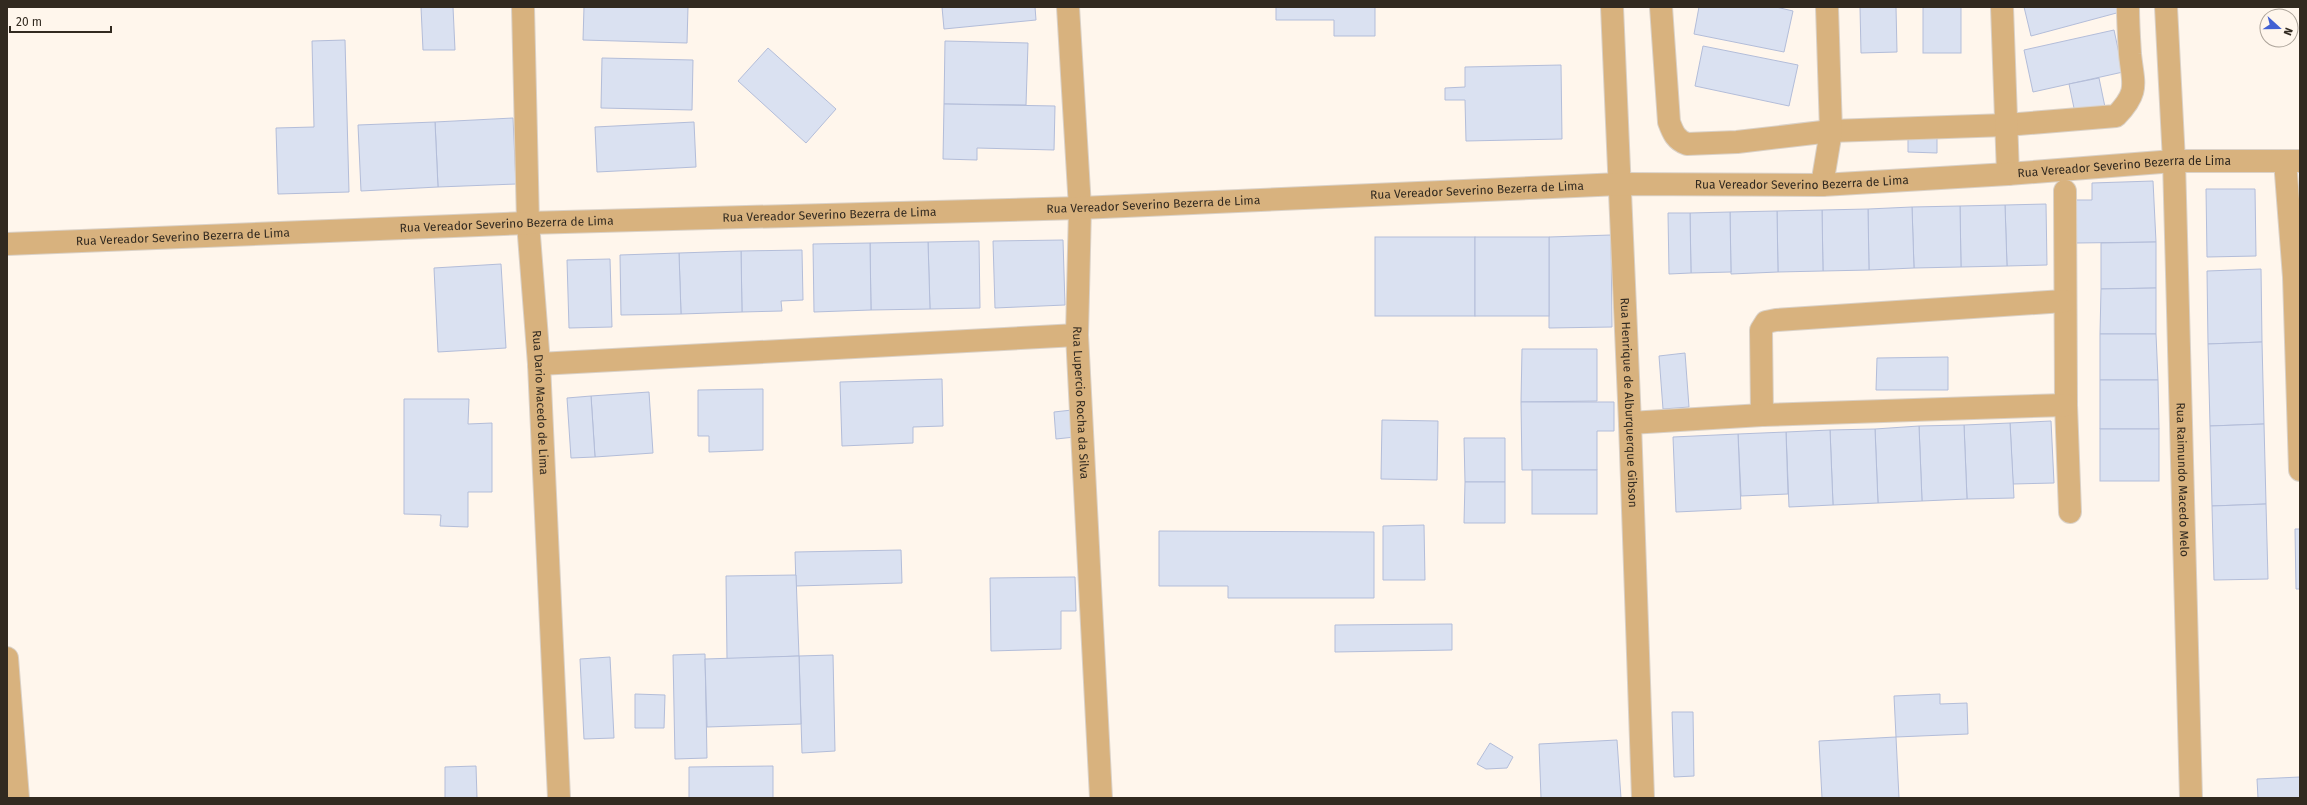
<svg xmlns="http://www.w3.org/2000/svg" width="2307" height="805" font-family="'Fira Sans',sans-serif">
  <rect width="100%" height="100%" fill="#fff6ec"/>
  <g fill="#dae1f1" stroke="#b3bdd9">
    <path d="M421,7H453L455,50H423Z"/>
    <path d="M584,7H688L687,43L583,40Z"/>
    <path d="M942,7H1035L1036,20L944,29Z"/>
    <path d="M1276,7H1375V36H1334V20H1276Z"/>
    <path d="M1699,7H1776L1793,11L1784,52L1694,34Z"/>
    <path d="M1860,7H1896L1897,52L1861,53Z"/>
    <rect x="1923" y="7" width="38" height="46"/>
    <path d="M2024,7H2123L2124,11L2031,36Z"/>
    <path d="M2114,30L2123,72L2033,92L2024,50Z"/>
    <path d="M345,40L349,192L278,194L276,128L314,127L312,41Z"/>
    <path d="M945,41L1028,43L1026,105L944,104Z"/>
    <path d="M1703,46L1798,65L1789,106L1695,86Z"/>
    <path d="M768,48L836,109L806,143L738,81Z"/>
    <path d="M602,58L693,60L692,110L601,108Z"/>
    <path d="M1561,65L1562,139L1466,141L1465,100H1445V88L1465,87V67Z"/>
    <path d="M2099,78L2105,107L2075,113L2069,84Z"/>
    <path d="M944,104L1055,106L1054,150L977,148V160L943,159Z"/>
    <path d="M513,118L516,184L438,187L435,122Z"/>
    <path d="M435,122L438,187L361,191L358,125Z"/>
    <path d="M694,122L696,167L597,172L595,127Z"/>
    <path d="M1908,130L1937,131V153L1908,152Z"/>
    <path d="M2153,181L2156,242L2076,243L2075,200H2092V183Z"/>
    <path d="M2206,189H2255L2256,256L2207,257Z"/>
    <path d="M2046,204L2047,265L2007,266L2005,205Z"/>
    <path d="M2005,205L2007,266L1961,267L1960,206Z"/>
    <path d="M1960,206L1961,267L1914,268L1912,207Z"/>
    <path d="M1912,207L1914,268L1869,270L1868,209Z"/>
    <path d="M1868,209L1869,270L1823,271L1822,210Z"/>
    <path d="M1822,210L1823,271L1778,272L1777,211Z"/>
    <path d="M1777,211L1778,272L1731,274L1730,212Z"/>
    <path d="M1730,212L1731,272L1691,273L1690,213Z"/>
    <path d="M1668,213H1690L1691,273L1669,274Z"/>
    <path d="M1611,235L1612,327L1549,328V237Z"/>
    <rect x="1375" y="237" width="100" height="79"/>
    <rect x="1475" y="237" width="74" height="79"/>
    <path d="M1063,240L1065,305L995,308L993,241Z"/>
    <path d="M979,241L980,308L930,309L928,242Z"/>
    <path d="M928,242L930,309L871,310L870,243Z"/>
    <path d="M2156,242V288L2101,289V243Z"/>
    <path d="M870,243L871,310L814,312L813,244Z"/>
    <path d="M802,250L803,300L781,301L782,311L742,312L741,251Z"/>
    <path d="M741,251L742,312L681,314L679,253Z"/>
    <path d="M679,253L681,314L621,315L620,255Z"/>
    <path d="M610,259L612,327L569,328L567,260Z"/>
    <path d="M501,264L506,348L438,352L434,268Z"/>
    <path d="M2261,269L2262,342L2208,344L2207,271Z"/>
    <path d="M2156,288V334H2100L2101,289Z"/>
    <path d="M2100,334H2156L2158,380H2100Z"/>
    <path d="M2262,342L2264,424L2210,426L2208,344Z"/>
    <path d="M1522,349H1597V401L1521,402Z"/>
    <path d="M1685,353L1689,407L1663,409L1659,356Z"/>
    <path d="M1948,357V390H1876L1877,358Z"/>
    <path d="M942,379L943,426L913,427V443L842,446L840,382Z"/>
    <path d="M2100,380H2158L2159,429H2100Z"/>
    <path d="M763,389V450L709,452V436H698V390Z"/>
    <path d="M649,392L653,453L595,457L591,396Z"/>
    <path d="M591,396L595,457L571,458L567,398Z"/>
    <path d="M404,399H469L468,424L492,423V492H468V527L440,526L441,515L404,514Z"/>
    <path d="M1521,402H1614V431H1597V470H1522Z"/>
    <path d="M1072,410L1075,437L1056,439L1054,412Z"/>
    <path d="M1382,420L1438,421L1437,480L1381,479Z"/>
    <path d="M2051,421L2054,483L2013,484L2010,423Z"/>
    <path d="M2010,423L2014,498L1967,499L1964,425Z"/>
    <path d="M2264,424L2266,504L2212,506L2210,426Z"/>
    <path d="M1964,425L1967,499L1922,501L1919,426Z"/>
    <path d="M1919,426L1922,501L1878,503L1875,429Z"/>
    <path d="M1875,429L1878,503L1833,505L1830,430Z"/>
    <rect x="2100" y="429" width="59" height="52"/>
    <path d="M1830,430L1833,505L1789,507L1786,432Z"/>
    <path d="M1786,432L1788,494L1741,496L1738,434Z"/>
    <path d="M1738,434L1741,509L1676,512L1673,437Z"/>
    <path d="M1464,438H1505V482H1465Z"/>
    <rect x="1532" y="470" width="65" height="44"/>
    <path d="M1465,482H1505V523H1464Z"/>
    <path d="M2266,504L2268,579L2214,580L2212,506Z"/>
    <path d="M1424,525L1425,580H1383V526Z"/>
    <path d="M2295,529H2300V589H2296Z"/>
    <path d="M1159,531L1374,532V598H1228V586H1159Z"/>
    <path d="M901,550L902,583L796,586L795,552Z"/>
    <path d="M796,575L799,656L727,659L726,576Z"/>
    <path d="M1075,577L1076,611H1061V649L991,651L990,578Z"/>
    <path d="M1452,624V650L1335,652V625Z"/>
    <path d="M705,654L707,758L675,759L673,655Z"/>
    <path d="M833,655L835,751L802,753L799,656Z"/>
    <path d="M799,656L801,724L707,727L705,659Z"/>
    <path d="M610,657L614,738L584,739L580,659Z"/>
    <path d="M635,694L665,695L664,728H635Z"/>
    <path d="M1940,694V704L1967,703L1968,734L1896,737L1894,696Z"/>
    <path d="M1672,712H1693L1694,776L1674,777Z"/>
    <path d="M1896,737L1899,798H1822L1819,741Z"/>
    <path d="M1617,740L1621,798H1541L1539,744Z"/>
    <path d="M1490,743L1513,757L1507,768L1486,769L1477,764Z"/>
    <path d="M476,766L477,798H445V767Z"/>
    <path d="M773,766V798H689V767Z"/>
    <path d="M2300,777V798H2258L2257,779Z"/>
  </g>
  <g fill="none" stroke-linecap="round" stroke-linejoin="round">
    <g stroke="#dad1c7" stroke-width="24">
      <g id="street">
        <path id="s1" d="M523,7L528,223L539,364L559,798"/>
        <path id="s2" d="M1068,7L1080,208L1077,335L1101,798"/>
        <path id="s3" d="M1612,7L1630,423L1643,798"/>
        <path d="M1661,7L1669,122C1673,133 1676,140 1687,144L1737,142L1831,131L2006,125L2116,116C2140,91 2133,84 2130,54C2129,38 2128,23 2128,7"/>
        <path d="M2002,7L2008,174"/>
        <path id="s4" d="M2166,7L2174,161L2191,798"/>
        <path d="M2285,161L2294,277L2300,470"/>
        <path d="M1822,185L1831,131L1827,7"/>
        <path d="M2065,191L2066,405L2070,512"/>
        <path id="s5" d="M7,244L528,223L1080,208L1620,184L1822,185L2008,174L2174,161H2300"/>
        <path d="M539,364L1077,335"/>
        <path d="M1762,415L1761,330L1766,322L1776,320L2064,301"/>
        <path d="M1630,423L1762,415L2066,405"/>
        <path d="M7,658L18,798"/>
      </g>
    </g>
    <use href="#street" stroke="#d8b27e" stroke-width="22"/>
  </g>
  <g text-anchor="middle" stroke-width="3" stroke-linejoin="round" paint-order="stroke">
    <g font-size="12" fill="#322a20" stroke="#fff6ec">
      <text dy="4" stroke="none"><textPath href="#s5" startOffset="2119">Rua Vereador Severino Bezerra de Lima</textPath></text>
      <text dy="4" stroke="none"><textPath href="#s5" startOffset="1796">Rua Vereador Severino Bezerra de Lima</textPath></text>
      <text dy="4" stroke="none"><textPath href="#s5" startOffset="1471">Rua Vereador Severino Bezerra de Lima</textPath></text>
      <text dy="4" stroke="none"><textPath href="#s5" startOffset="1147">Rua Vereador Severino Bezerra de Lima</textPath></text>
      <text dy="4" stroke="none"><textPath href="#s5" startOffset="823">Rua Vereador Severino Bezerra de Lima</textPath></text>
      <text dy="4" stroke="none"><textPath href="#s5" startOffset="500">Rua Vereador Severino Bezerra de Lima</textPath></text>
      <text dy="4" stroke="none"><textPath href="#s5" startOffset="176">Rua Vereador Severino Bezerra de Lima</textPath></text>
      <text dy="4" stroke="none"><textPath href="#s1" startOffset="396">Rua Dario Macedo de Lima</textPath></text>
      <text dy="4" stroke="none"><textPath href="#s3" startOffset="396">Rua Henrique de Alburquerque Gibson</textPath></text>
      <text dy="4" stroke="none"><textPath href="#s2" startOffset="396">Rua Lupercio Rocha da Silva</textPath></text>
      <text dy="4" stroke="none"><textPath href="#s4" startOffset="473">Rua Raimundo Macedo Melo</textPath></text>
    </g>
  </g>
  <rect width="2307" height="805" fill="none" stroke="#322a20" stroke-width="16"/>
  <g transform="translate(2279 28) rotate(111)"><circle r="19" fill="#fff6ec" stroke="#ada49a"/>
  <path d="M0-3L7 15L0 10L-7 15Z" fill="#4261d3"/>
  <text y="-6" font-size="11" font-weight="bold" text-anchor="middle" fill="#322a20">N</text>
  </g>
  <path d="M10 26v6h101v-6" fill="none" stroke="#322a20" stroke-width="2"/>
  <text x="16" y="26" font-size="12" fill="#322a20" stroke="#fff6ec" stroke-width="3" paint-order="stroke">20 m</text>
</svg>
